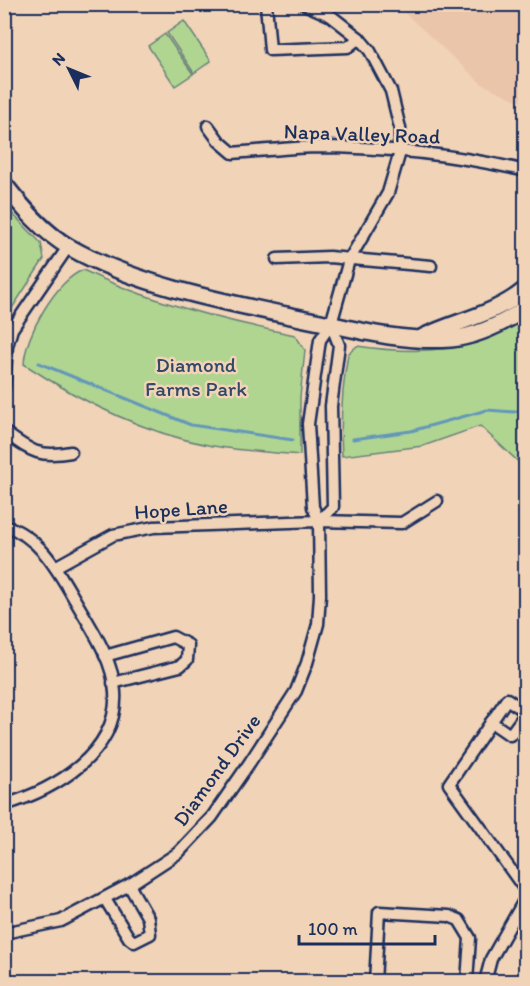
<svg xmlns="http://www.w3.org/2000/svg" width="530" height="986" font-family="Itim,sans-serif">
  <rect width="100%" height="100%" fill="#f1d3b7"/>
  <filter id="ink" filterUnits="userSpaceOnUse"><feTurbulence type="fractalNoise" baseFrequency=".0167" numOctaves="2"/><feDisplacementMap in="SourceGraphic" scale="12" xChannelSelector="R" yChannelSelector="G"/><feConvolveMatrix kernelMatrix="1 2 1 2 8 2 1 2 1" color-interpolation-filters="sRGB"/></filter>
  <g filter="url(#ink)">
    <path fill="#eac5aa" d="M396,5H525V104L482,84Z"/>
    <g fill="#b0d591" stroke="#668278" stroke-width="1.5">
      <path d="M184,21L211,61L194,73L167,33Z"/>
      <path d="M165,34L193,74L175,86L148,46Z"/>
      <path d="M5,206L41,243L44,259L5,319Z"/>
      <path d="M83,270C149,302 224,321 295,335L305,350L300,397V455C270,452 238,451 208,445C142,432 80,401 24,364C25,335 56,281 83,270Z"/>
      <path d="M525,318V468L480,426L423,446L342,456C340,422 342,388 348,354L357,346C417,355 474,353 525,318Z"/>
    </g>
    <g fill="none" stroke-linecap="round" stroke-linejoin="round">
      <g stroke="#6497b9" stroke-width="3">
        <path d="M39,363L191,425L293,440"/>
        <path d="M353,439L411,431L487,410L514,412L526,408"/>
      </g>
      <g stroke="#1b2f5e" stroke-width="15">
        <g id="street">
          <path d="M266,4L270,50L348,47L359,38"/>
          <path d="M208,126L219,141L233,153C260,151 288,148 315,147C385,147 458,155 526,171"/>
          <path d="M277,259L329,257L431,266"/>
          <path d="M4,388L7,346L12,329L68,247"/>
          <path d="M4,432C31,451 38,458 71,452"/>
          <path d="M319,521L333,507L331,406L339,345L331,324"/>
          <path d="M4,525C40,537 57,569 75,600C91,628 113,659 115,692C119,753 54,790 4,805"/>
          <path d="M55,567L113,535L154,527L319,521L402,523L437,501"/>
          <path d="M105,656L173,637L188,645L187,660L180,666L113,683"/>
          <path d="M526,712L507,699L449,784L526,891"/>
          <path d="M491,722L510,735L526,713"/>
          <path d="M105,899L129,938L134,942L150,934L148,918L129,885"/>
          <path d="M4,933L61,921L129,885L178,853L212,817L250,762L296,691L307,663L318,624L320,595L319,521L313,507L308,424L320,340L331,324L349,260L388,193L400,152V128L391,91L370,51L359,38L331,16L304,4"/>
          <path d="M375,982L379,912L449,916L459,920L470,938L467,982"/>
          <path d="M485,982L491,959L526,897"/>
        </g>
      </g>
      <g stroke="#1b2f5e" stroke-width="20">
        <g id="secondary">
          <path d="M4,184C22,207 44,233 69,247C145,290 246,306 329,324C368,333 410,342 451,339C477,336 504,323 526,308"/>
          <path d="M423,337C458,320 495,315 526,289"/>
        </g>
      </g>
      <use href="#street" stroke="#f1d3b7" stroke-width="10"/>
      <use href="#secondary" stroke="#f1d3b7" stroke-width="15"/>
    </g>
  </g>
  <g text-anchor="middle" stroke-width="5" stroke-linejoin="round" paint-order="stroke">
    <g font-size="21" fill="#1b2f5e" stroke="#f1d3b7">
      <text transform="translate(362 134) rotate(2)" y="7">Napa Valley Road</text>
      <text transform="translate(181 509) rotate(-4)" y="7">Hope Lane</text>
      <text transform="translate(217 770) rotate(-54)" y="7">Diamond Drive</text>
    </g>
    <g font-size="21" fill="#314866" stroke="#f1d3b7">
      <text x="196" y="372">Diamond<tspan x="196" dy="24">Farms Park</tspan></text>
    </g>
  </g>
  <rect width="530" height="986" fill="none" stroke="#f1d3b7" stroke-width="24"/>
  <rect x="12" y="12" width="506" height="962" fill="none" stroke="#1b2f5e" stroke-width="2" filter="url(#ink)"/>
  <g transform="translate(69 69) rotate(313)" stroke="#f1d3b7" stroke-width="4.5" paint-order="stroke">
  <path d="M0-4.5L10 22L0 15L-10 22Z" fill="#1b2f5e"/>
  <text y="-9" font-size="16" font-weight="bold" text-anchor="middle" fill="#1b2f5e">N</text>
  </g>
  <path d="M299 935v9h136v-9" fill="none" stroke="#1b2f5e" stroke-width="3"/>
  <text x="308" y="935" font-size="18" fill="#1b2f5e" stroke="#f1d3b7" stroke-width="4.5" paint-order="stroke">100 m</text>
</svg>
